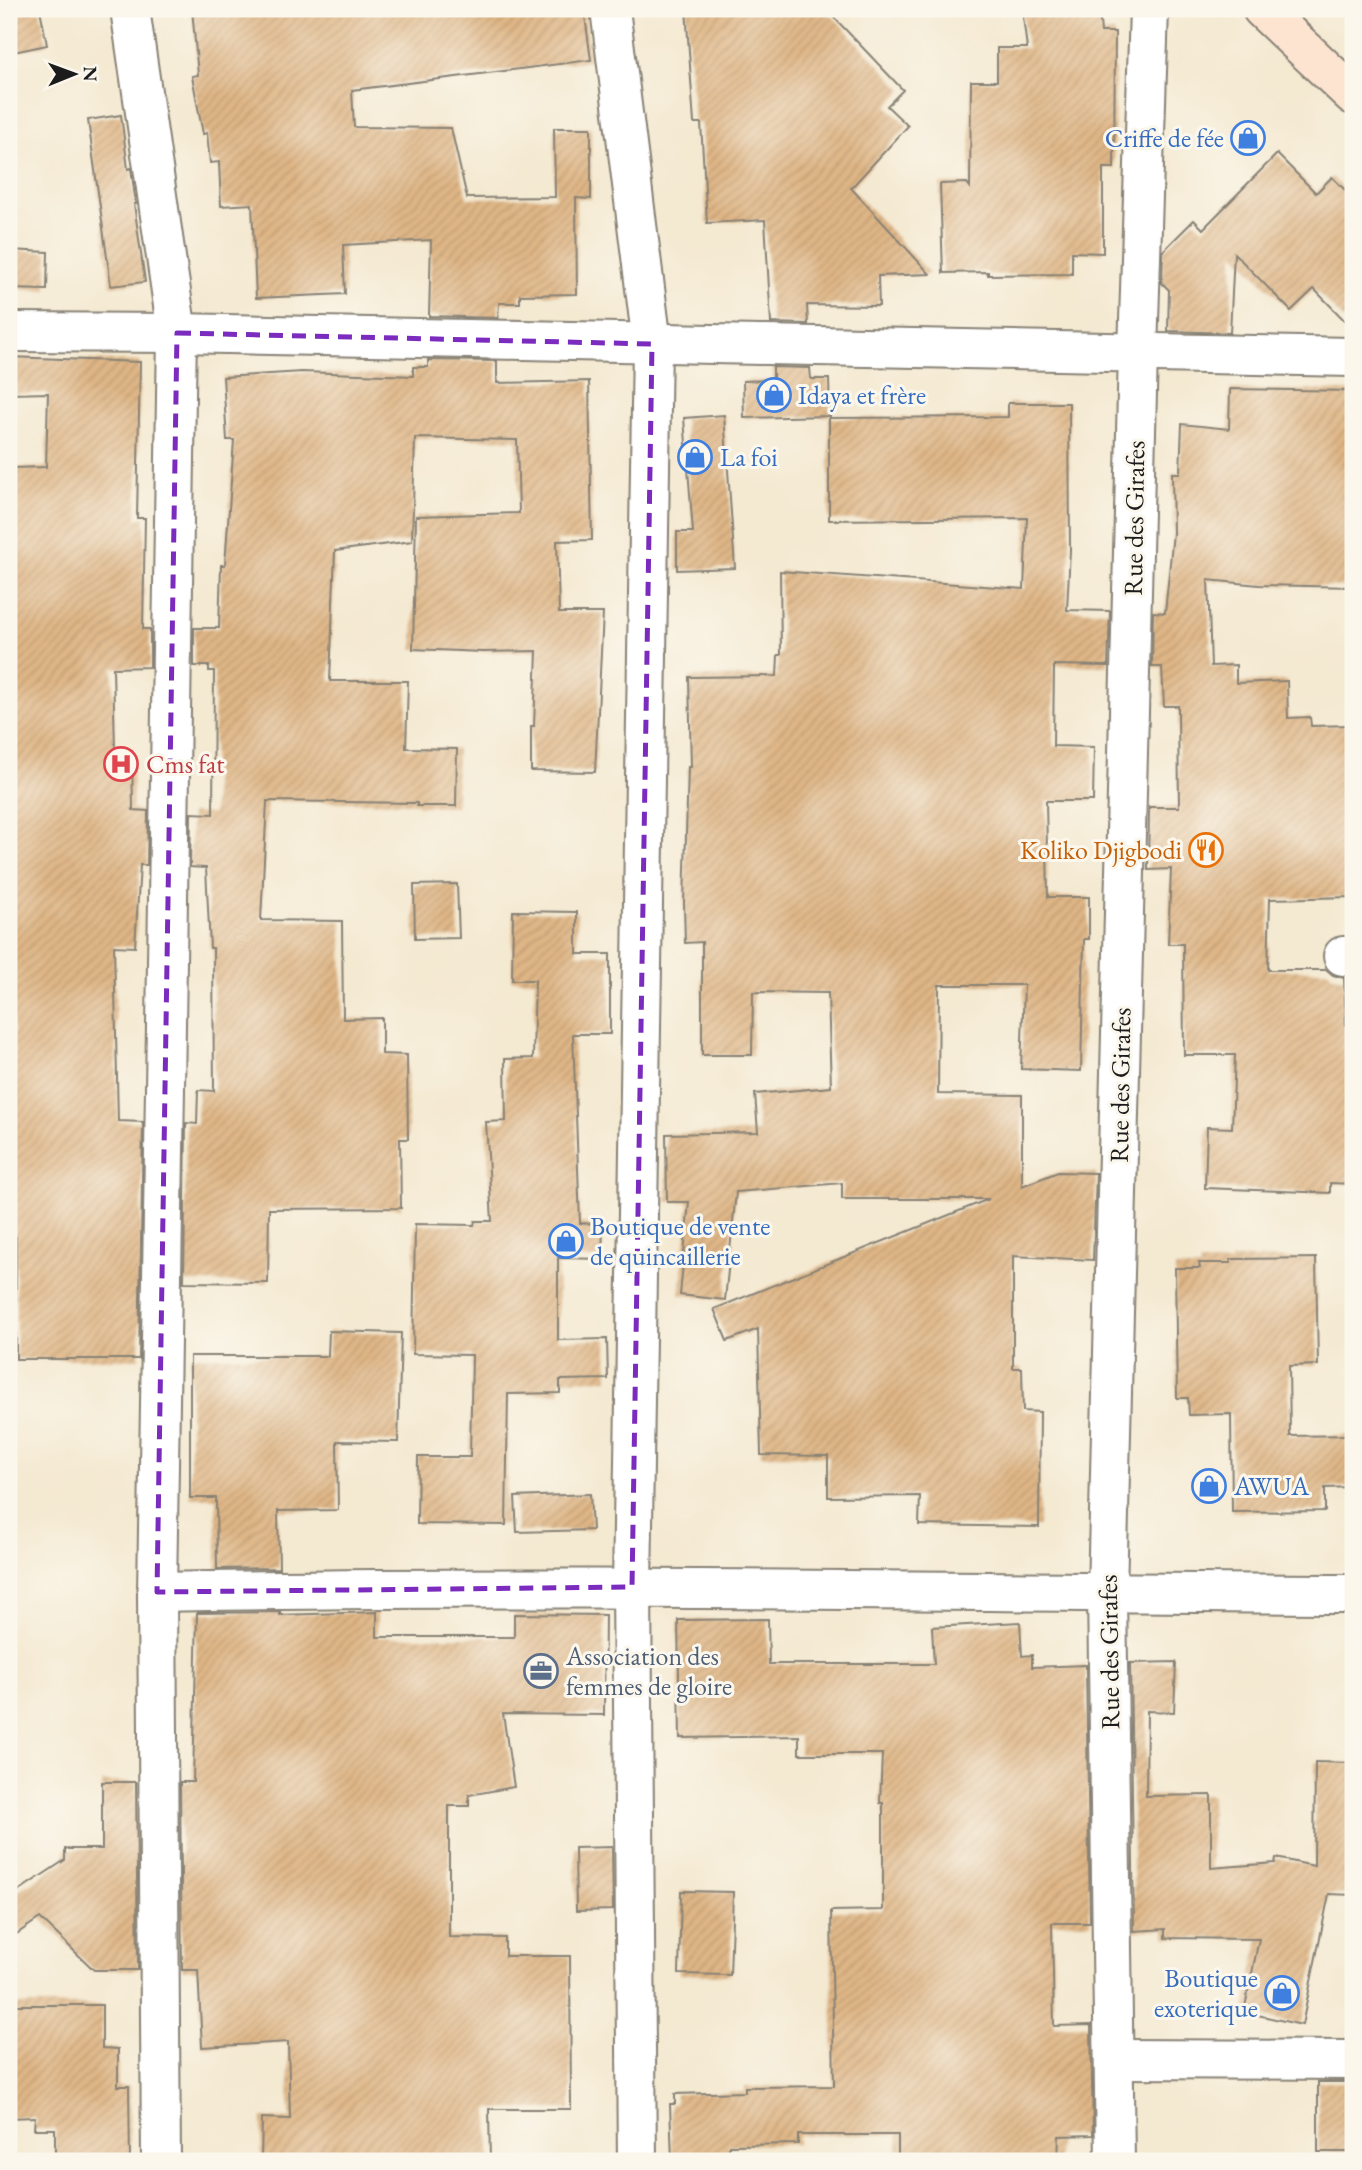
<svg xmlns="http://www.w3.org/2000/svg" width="1362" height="2170" font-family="'EB Garamond',serif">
  <defs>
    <pattern id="building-hatch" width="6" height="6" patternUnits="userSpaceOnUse" patternTransform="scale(1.75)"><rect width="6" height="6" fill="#dfb686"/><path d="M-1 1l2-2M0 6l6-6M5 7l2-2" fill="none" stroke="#bf9c73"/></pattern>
  </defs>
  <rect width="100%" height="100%" fill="#fbf7ec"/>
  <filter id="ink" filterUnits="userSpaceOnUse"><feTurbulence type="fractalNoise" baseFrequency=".0143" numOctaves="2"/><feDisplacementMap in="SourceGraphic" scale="14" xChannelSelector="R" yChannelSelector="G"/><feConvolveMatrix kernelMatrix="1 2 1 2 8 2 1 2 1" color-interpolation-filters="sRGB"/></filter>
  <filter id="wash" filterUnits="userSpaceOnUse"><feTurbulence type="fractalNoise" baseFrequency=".00686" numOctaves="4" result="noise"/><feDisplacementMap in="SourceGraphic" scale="28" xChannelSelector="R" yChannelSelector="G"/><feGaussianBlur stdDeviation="1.57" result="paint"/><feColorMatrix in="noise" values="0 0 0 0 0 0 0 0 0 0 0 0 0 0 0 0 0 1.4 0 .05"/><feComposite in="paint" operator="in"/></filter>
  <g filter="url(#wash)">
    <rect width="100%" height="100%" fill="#f4e9d1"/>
    <g id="blocks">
      <g fill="url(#building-hatch)">
        <path d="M9,9H40L47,45L9,53Z"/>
        <path d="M192,9H584L591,60L352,90L354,127L451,128L467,198L555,197L554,128H591V199L576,198L577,294L520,295V303H499L498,318L429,316L431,240L343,245L345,294L256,298L252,204L221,206L219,162L210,163L207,133L203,134L192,76L198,75Z"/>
        <path d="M686,9H826L903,90L887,106L908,126L851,188L930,274L878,276L879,306L807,305L808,324L771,323L765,220L707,223L701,123H694Z"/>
        <path d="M1022,9H1099L1101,32H1115L1114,168H1103V253L1072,252V274L988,275V272L943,273L940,184L967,183L970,187L971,81H997V48H1027Z"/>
        <path d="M121,115L128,169L131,168L136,204H134L145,282L111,286L88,120Z"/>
        <path d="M1277,154L1316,193L1332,177L1353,198V329L1314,289L1291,311L1234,253L1230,333L1168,331L1169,290L1162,283L1163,251L1194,220L1203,229Z"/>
        <path d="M9,250L48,252L47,290L9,289Z"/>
        <path d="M9,357L140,362L137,518H145L143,629H150V667L113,668L115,750H132L133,810L148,811L147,865H140L135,947L114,946L118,1121L143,1122L139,1359H16V1237H9L11,1168H9V1077H15L12,994H9V553H12L9,468L46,467L48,393L9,394Z"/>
        <path d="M428,360L497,361V383L589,381L592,540L557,541L559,613H603L595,772L531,771V726H534L537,651L483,652L413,649L416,516L519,513L517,440L415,438L412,541L335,551L330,681H408L406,748L457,749L456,806H417V803L267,801L261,920L342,921L343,1019L382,1018V1054L407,1055L408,1139H400L401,1208L269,1209L268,1283L184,1282L186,1123L197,1124L198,1090L214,1091L213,948H210L206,868L190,867L191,813L213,814L214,671H209V666H194V628H219L221,565H225L234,440H227L223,377L302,372L413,376V367H428Z"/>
        <path d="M773,367L810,368L811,379H829L830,416L744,418L743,381L773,380Z"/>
        <path d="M1230,389L1353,391V587L1259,585L1208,580L1211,666L1236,665V683L1287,681L1288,718L1310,717L1311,726L1353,725V897L1270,899L1268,970H1327L1333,975L1344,978L1346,1025H1353V1184L1330,1183V1193L1205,1188L1207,1127L1232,1128L1235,1055H1184L1183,944H1168L1171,869L1148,870L1149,807H1179L1178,706H1164L1162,667H1152L1153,612L1165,613L1173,533L1172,473H1180L1182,424L1229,429Z"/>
        <path d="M1008,403H1069L1070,550L1067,610L1110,611L1108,666L1054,665L1053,746L1094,747L1093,801H1046L1048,897H1089V939H1084L1081,1071L1021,1069L1024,985H939L938,1094L1022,1095V1186L1058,1172L1096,1173L1093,1260L1013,1256V1368H1022L1023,1411L1040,1412L1039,1527L919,1525L920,1496L828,1497V1456L761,1455L758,1329L727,1341L714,1309L989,1199H842V1183L736,1192L725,1300L680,1295L689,1202H667L666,1134L758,1132L755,1094L831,1087L828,993L753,992L752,1055H702V942L685,943L684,903L688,767H691L689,677L777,676L778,655H781L780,571L1024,589L1027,518L829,520V418L1008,417Z"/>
        <path d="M724,415L735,568L677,570V532H693L684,418Z"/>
        <path d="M457,884L459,938L415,939L414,885Z"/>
        <path d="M513,911L577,912V954H610V1034H573L580,1223L603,1224L602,1259L558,1258V1340L607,1339L608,1379L560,1380V1393L508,1394L506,1525L417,1524L418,1457H470L472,1355L413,1354L415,1224L474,1225L475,1221H492L486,1122L506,1121L505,1059L533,1058L535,980H512Z"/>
        <path d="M1316,1258L1318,1365L1289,1366L1290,1436L1353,1435V1487L1325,1488V1511L1232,1512L1231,1414L1189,1415L1188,1398H1177L1175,1268H1200L1199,1263H1231V1259Z"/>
        <path d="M329,1331L401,1333L398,1442L337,1441L338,1510L278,1511L279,1568L217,1569L216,1498H190V1356H328Z"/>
        <path d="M590,1494L592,1530L517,1532L515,1497Z"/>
        <path d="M280,1612V1615L377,1612V1637H514V1614L605,1615L604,1715L503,1714L514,1787L469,1795V1806H449V1937L505,1938V1956H570L571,2109H489L490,2161H261L262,2118L290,2119L288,2042L202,2047L198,1970H182L180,1782H193L197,1613Z"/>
        <path d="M768,1619L769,1664H934L932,1627L1020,1622L1022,1656L1032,1655V1667L1086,1665L1090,1923H1052L1054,2026L1091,2025L1093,2135L1059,2136L1058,2161H898V2135H798V2144L729,2145V2161H672L670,2104H675V2094L745,2092V2087L834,2086L831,1911L883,1910V1803H880L882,1754H799V1736L680,1738L678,1620Z"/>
        <path d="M1176,1662L1174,1712L1147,1711L1146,1796L1211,1795V1868L1275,1863L1276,1858L1314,1866L1315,1762L1353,1763V1895L1329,1894L1302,2025L1244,2012L1259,1939L1165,1938V1929L1134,1931L1130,1663Z"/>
        <path d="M102,1782H136L138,1970H94L40,1918L9,1939V1897L65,1860V1849H102Z"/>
        <path d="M612,1847L613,1910L576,1911L575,1848Z"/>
        <path d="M681,1891L733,1892L730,1975L679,1974Z"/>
        <path d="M9,2005H102V2048L118,2049V2086H129L130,2161H55V2129H34L35,2117L9,2118Z"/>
        <rect x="1318" y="2082" width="35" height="70"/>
      </g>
    </g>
  </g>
  <g filter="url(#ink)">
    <use href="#blocks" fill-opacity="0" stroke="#888276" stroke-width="2"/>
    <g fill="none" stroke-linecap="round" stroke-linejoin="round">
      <g stroke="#888276" stroke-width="42">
        <g id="street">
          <path d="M130,9L177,333L157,1592L161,2161"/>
          <path d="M610,9L652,344L632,1587L637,2161"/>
          <path d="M9,332L177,333L1353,357"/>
          <path d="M1343,956H1353"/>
          <path d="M157,1592C556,1584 954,1592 1353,1594"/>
          <path d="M1115,2059L1353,2060"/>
          <path d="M1115,2161L1107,1593L1138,352L1149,9"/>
        </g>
      </g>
      <g stroke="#888276" stroke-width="42">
        <path id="secondary" d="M1262,9L1353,95"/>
      </g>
      <use href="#street" stroke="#fff" stroke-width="38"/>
      <use href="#secondary" stroke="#fde4d1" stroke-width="38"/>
    </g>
  </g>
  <path fill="none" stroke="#7b2cbf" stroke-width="5" stroke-dasharray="14 9" stroke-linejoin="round" d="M177,333L652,344L632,1587L157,1592Z"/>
  <defs>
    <g id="shop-ring" transform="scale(1.75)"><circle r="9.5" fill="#fbf7ec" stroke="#3f7fe0" stroke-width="1.5"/><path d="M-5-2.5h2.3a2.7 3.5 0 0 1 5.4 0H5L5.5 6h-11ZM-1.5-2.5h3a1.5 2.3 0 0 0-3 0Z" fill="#3f7fe0"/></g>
    <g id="hospital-ring" transform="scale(1.75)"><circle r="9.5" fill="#fbf7ec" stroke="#e0444e" stroke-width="1.5"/><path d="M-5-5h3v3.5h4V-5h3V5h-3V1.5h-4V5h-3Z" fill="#e0444e"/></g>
    <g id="restaurant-ring" transform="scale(1.75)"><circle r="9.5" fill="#fbf7ec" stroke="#e8710a" stroke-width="1.5"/><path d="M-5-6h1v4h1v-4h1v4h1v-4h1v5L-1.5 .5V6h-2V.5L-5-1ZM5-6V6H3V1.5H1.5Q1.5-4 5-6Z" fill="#e8710a"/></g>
    <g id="office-ring" transform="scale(1.75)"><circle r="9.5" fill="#fbf7ec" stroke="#5c6f8a" stroke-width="1.5"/><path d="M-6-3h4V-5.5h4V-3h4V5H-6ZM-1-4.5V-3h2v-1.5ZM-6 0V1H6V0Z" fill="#5c6f8a"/></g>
  </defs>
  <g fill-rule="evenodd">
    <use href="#shop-ring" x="1248" y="138"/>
    <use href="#shop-ring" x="774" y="395"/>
    <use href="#shop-ring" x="695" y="457"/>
    <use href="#hospital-ring" x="121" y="764"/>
    <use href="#restaurant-ring" x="1206" y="850"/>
    <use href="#shop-ring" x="566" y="1241"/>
    <use href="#shop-ring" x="1209" y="1486"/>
    <use href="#office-ring" x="541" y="1671"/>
    <use href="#shop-ring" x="1282" y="1993"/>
  </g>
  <g text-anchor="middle" stroke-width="6" stroke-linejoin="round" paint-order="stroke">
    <g font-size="26" fill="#366cbe" stroke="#fbf7ec" text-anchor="start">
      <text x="1224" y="147" text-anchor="end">Criffe de fée</text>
      <text x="798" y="404">Idaya et frère</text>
      <text x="720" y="466">La foi</text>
      <text x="590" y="1235">Boutique de vente<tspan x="590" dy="30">de quincaillerie</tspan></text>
      <text x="1234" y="1495">AWUA</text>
      <text x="1258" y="1987" text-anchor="end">Boutique<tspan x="1258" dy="30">exoterique</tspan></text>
    </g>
    <g font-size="26" fill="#1c1c1c" stroke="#fbf7ec">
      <text transform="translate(1134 518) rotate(-89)" y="9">Rue des Girafes</text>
      <text transform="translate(1120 1085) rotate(-89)" y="9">Rue des Girafes</text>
      <text transform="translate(1109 1652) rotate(-91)" y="9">Rue des Girafes</text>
    </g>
    <g font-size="26" fill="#be3a42" stroke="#fbf7ec" text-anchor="start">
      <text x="146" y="773">Cms fat</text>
    </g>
    <g font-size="26" fill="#c56008" stroke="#fbf7ec" text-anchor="end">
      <text x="1182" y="859">Koliko Djigbodi</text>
    </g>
    <g font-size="26" fill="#4e5e75" stroke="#fbf7ec" text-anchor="start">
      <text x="566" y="1665">Association des<tspan x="566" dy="30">femmes de gloire</tspan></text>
    </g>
  </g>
  <rect width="1362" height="2170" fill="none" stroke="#fbf7ec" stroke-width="35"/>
  <g transform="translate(74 74) rotate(89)" stroke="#fbf7ec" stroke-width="5" paint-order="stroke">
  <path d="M0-5L12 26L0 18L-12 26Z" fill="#1c1c1c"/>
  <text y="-10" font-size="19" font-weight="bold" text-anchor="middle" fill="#1c1c1c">N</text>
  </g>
</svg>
